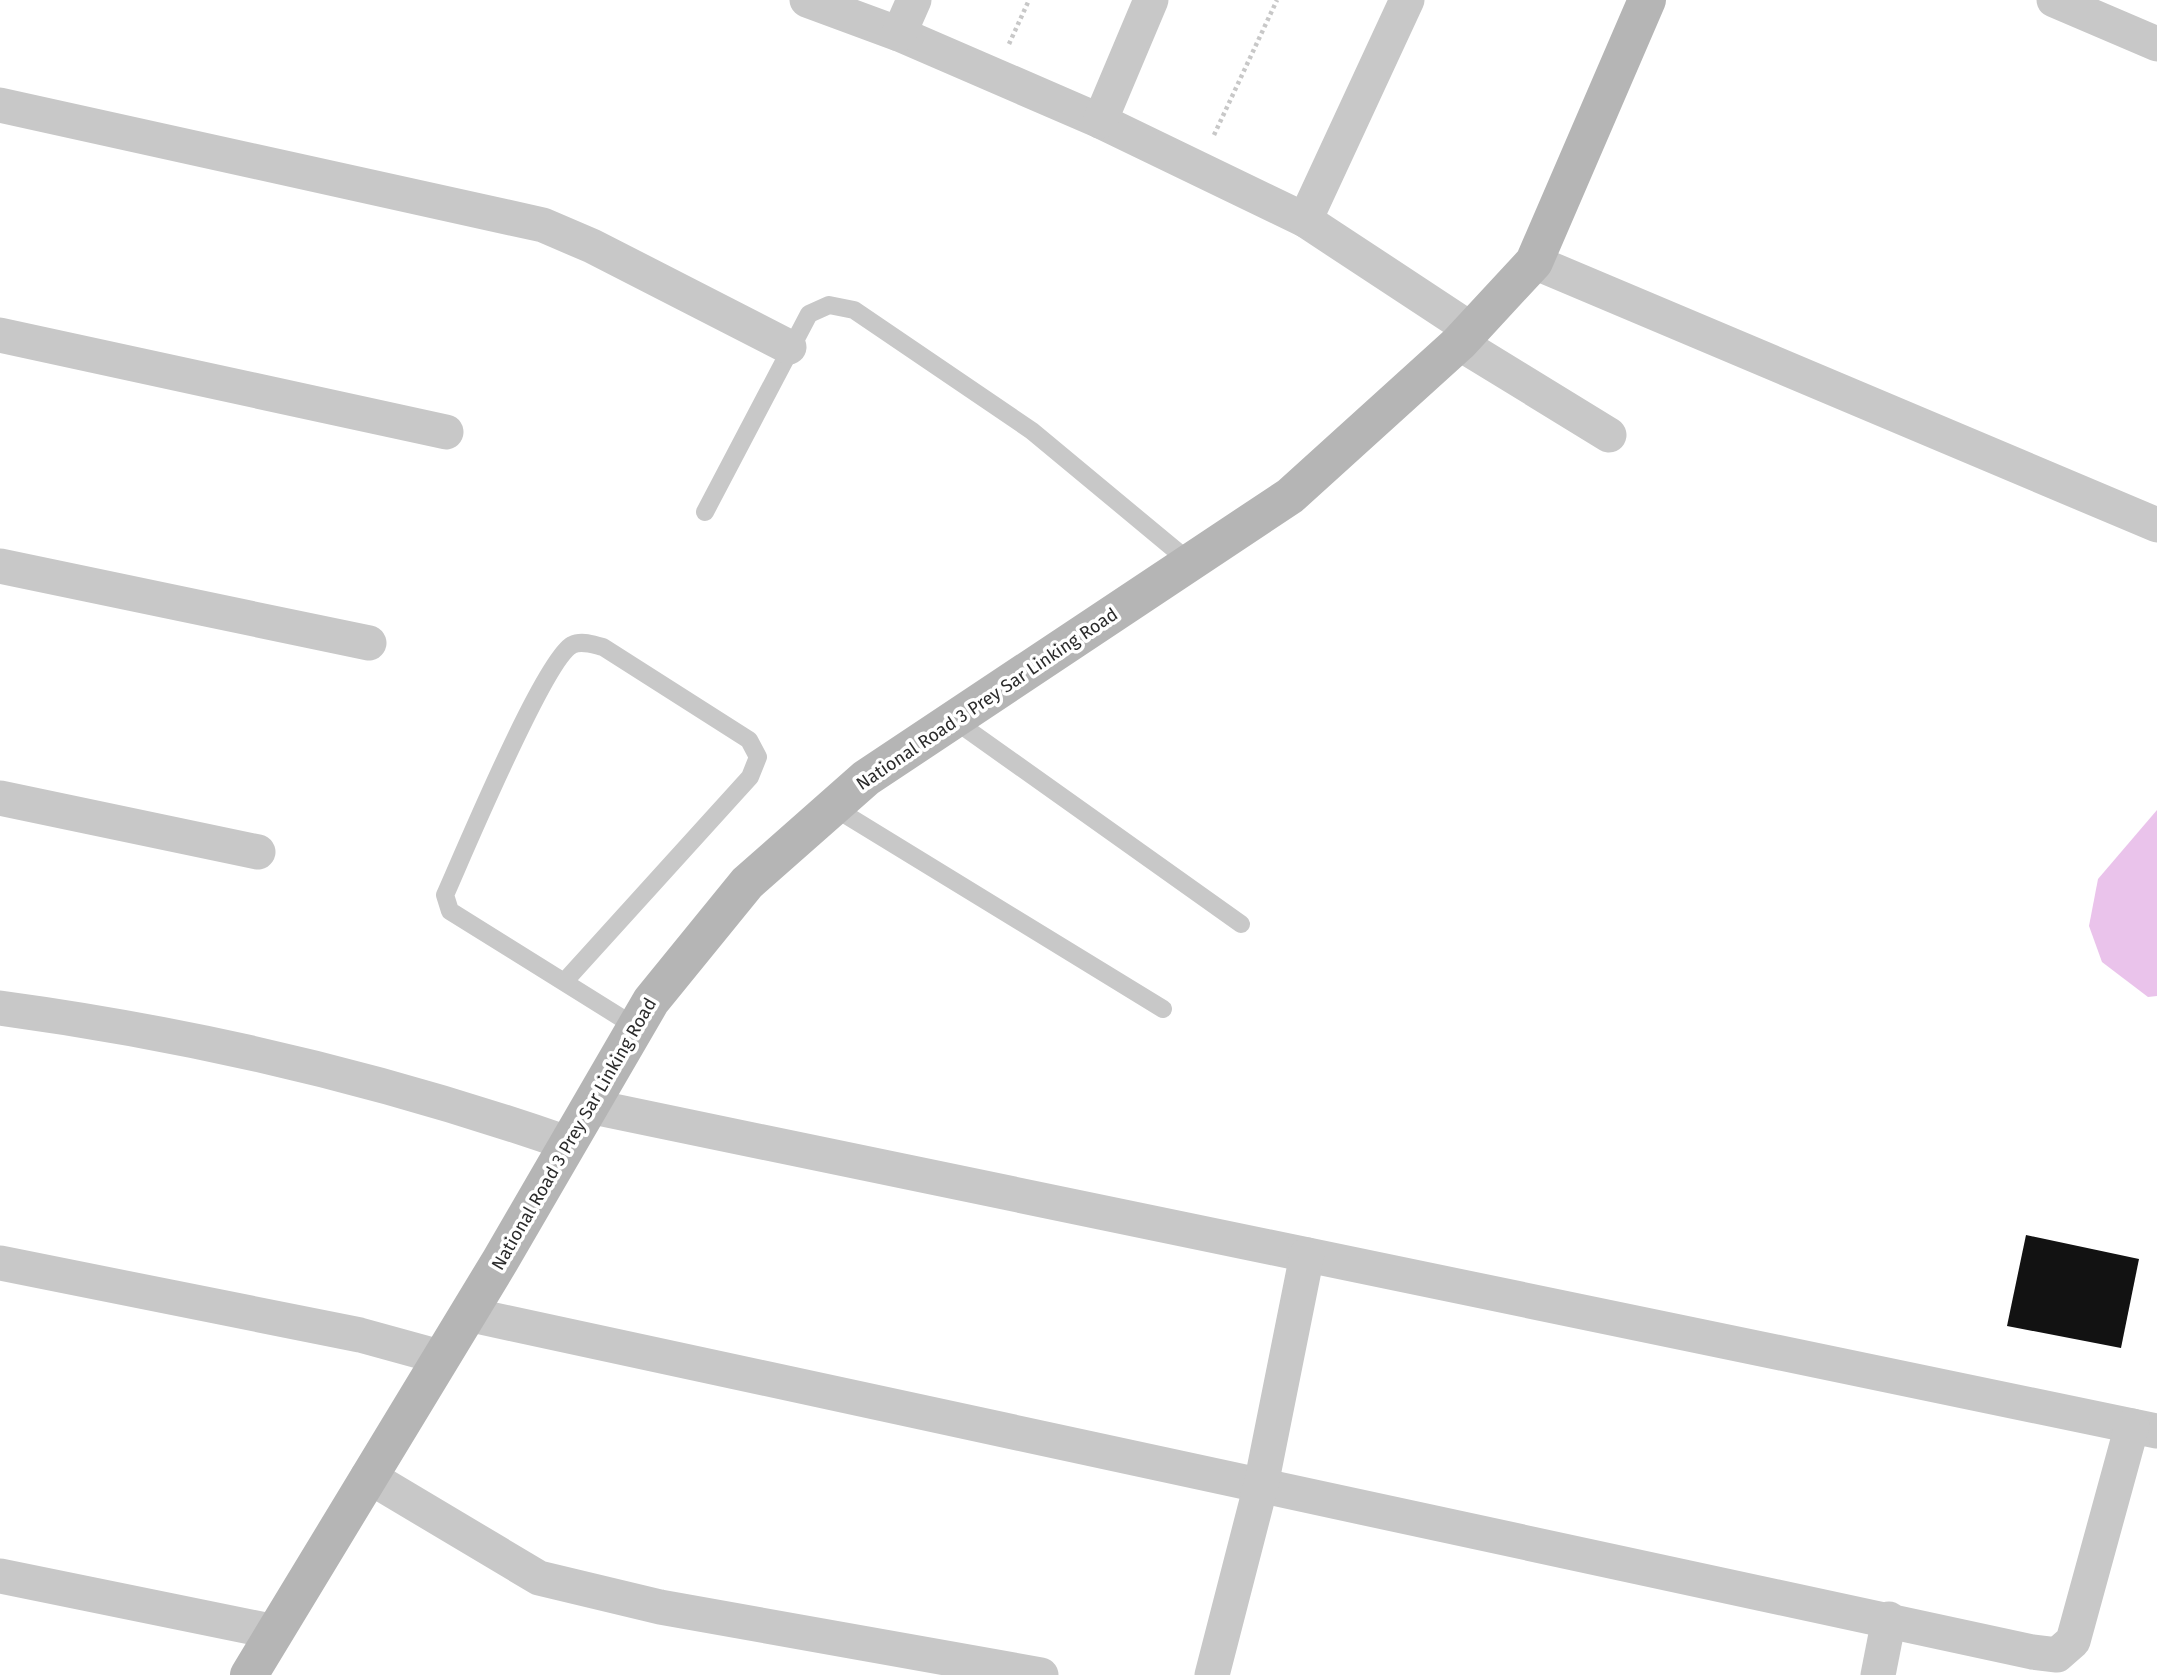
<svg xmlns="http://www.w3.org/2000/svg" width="2157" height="1675" font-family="'Fira Sans',sans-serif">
  <rect width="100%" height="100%" fill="#fff"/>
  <path fill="#eac3eb" d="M2157,810V996L2148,997L2102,962L2089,926L2098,879Z"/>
  <path fill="#121212" d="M2026,1235L2139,1259L2121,1348L2007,1326Z"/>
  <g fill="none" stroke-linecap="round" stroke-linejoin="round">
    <g stroke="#c8c8c8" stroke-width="4.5" stroke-dasharray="3.5 3.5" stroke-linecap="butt">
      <path d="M1009,44L1029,0"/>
      <path d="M1214,135L1277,0"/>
    </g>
    <g stroke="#c8c8c8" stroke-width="18">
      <path d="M705,512L809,314L829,305L854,310L1032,431L1191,563"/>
      <path d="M954,720L1241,924"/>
      <path d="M833,807L1163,1009"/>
      <path d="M565,981L750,777L758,757L749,740L603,647C594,645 582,640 572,645C544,660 463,855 445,895L450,911L636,1027"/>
    </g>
    <g stroke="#c8c8c8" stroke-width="35">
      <path d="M807,0L899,34L1100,121L1305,220L1472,330"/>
      <path d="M2054,0L2157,44"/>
      <path d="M899,34L914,0"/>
      <path d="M0,105L543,225L592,246L789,347"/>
      <path d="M1100,121L1151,0"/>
      <path d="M1305,220L1407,0"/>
      <path d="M1534,262L2157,525"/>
      <path d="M0,335L446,432"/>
      <path d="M1459,343L1609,435"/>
      <path d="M0,566L369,643"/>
      <path d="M0,798L258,852"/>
      <path d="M0,1008C193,1034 383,1079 567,1143"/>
      <path d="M589,1106L2157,1431"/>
      <path d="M0,1263L360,1335L440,1357"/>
      <path d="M467,1314L2032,1652L2057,1655L2073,1641L2132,1426"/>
      <path d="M368,1476L539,1578L660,1607L1041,1675"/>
      <path d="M0,1576L275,1632"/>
      <path d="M1212,1675L1261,1485L1307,1255"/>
      <path d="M1878,1675L1889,1619"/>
    </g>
    <path stroke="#b5b5b5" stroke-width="38" d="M249,1675L500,1261L651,1001L747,883L866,778L1290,496L1459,343L1534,262L1647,0"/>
  </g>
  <g text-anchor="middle" stroke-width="7" stroke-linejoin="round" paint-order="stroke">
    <g font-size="18" fill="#2b2b2b" stroke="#fff">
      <text transform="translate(987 699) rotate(-34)" y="6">National Road 3 Prey Sar Linking Road</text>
      <text transform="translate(574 1134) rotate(-60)" y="6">National Road 3 Prey Sar Linking Road</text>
    </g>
  </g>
</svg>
